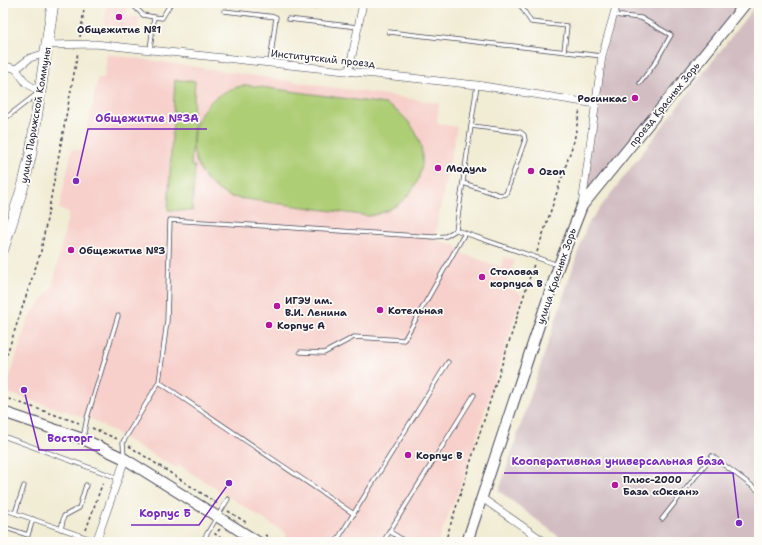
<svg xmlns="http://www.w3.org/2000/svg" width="762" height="545" font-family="'Shantell Sans',sans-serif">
  <rect width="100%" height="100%" fill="#fdfcf7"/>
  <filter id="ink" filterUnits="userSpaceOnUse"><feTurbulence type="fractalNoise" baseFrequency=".025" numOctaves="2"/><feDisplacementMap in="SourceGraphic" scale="8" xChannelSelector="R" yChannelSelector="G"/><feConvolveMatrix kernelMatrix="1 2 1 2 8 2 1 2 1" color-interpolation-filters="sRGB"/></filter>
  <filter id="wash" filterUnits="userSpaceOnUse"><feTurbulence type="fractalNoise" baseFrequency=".012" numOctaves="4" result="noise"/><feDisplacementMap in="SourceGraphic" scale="16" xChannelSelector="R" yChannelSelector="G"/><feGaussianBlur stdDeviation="0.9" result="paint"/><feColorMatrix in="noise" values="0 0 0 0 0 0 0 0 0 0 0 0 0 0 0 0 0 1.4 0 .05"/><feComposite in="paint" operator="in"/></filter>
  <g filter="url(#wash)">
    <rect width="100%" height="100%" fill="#f1ecd4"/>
    <g fill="#f7d0cb">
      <path d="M107,3H128L126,16L139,17L137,29L104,25Z"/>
      <path d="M107,54L439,103L437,123L457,127L434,240L455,245L464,254L500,267L504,257L515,261L505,287L522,294L463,479L438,542H291L285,538L287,534L179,465L176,468L93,420L5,392L28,319L52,287L69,212L59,209L72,149L82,151L98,78L104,79Z"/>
    </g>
    <g fill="#d2bec2">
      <path d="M618,3H745L583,203L603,56Z"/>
      <path d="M757,3H759V542H566L499,491L587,225Z"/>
    </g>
    <g fill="#aece76" stroke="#687858">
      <path d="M302,3H318L317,10L302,8Z"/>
      <path d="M175,80L195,81L193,114L173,112Z"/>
      <path d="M247,85L385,104C442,132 431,205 369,216L231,197C173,171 184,94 247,85Z"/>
      <path d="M173,118L194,119L191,166H195L192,211L168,210Z"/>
    </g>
  </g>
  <g filter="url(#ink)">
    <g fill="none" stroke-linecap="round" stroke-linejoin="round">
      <g stroke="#414052" stroke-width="5">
        <g id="lane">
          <path d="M134,3V6L143,15L154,17L150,50"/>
          <path d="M519,3L531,22L567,26L564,51"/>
          <path d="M224,11L276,17L270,63"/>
          <path d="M613,15L641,18L671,35L655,63L640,83"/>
          <path d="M154,17L162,18L171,3"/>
          <path d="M288,19L358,27"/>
          <path d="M389,32L602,56"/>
          <path d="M3,120L37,94"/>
          <path d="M463,183L500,195L506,194L525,140L524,135L520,132L471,126"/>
          <path d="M456,230L477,85"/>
          <path d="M300,352L324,353L354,337L404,340L465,233"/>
          <path d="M159,382L354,514"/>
          <path d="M3,436L118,478"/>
          <path d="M83,438L87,418L118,316"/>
          <path d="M124,457L123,442L159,382L167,321L170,220L434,237L446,236L456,230L558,265"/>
          <path d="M3,509L97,541"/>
          <path d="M15,513L24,486"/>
          <path d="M662,519L712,456L759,491"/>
          <path d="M3,527L28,535L33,519"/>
          <path d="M61,529L64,516L79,508L86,485"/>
          <path d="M389,531L406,542"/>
          <path d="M202,542L228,499"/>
          <path d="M336,542L448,362"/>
          <path d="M383,542L474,395"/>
        </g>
      </g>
      <g stroke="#414052" stroke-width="8">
        <g id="street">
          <path d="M47,45L95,44L270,63L477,85L596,104"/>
          <path d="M3,65L16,69L26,83L40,92"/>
          <path d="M16,69L30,58L46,53"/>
          <path d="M349,71L363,3"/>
          <path d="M582,205L602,56L617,3"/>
          <path d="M482,498L545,542"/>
          <path d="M96,542L125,459"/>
        </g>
      </g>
      <g stroke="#414052" stroke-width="12">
        <g id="secondary">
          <path d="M3,412L83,439L125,459L258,542"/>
          <path d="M467,542L559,265L582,206L746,3"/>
        </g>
      </g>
      <g stroke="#414052" stroke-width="12">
        <path id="primary" d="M3,249L24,183L31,153L53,3"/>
      </g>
      <g stroke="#414052" stroke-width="1.5" stroke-dasharray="3 3" stroke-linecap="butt">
        <path d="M80,37L85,3"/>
        <path d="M537,252L574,141L580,109"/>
        <path d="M3,366L41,251L78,52"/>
        <path d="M3,397L79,423"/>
        <path d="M92,428L117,439"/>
        <path d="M129,446L218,504"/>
        <path d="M228,511L247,523"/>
        <path d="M220,529L215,534L227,542"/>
        <path d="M86,530L104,479"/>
        <path d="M265,535L277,542"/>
        <path d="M445,542L534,264"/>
      </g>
      <use href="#lane" stroke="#fff" stroke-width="3.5"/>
      <use href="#street" stroke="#fff" stroke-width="7"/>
      <use href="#secondary" stroke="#fff" stroke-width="10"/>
      <use href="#primary" stroke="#fff" stroke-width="11"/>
    </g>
  </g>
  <g fill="#b5179e" stroke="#fdfcf7" stroke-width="1.5">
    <circle cx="119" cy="17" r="4"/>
    <circle cx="635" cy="98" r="4"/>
    <circle cx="438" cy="168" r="4"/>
    <circle cx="531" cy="171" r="4"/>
    <circle cx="71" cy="250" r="4"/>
    <circle cx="482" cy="277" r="4"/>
    <circle cx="277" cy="306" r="4"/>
    <circle cx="380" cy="310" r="4"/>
    <circle cx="269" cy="325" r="4"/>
    <circle cx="408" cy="455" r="4"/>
    <circle cx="615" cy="485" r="4"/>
  </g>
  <g text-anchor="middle" stroke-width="3.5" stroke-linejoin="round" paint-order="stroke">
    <g font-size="10" font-weight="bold" fill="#22223b" stroke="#fdfcf7" text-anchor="start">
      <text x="119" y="33" text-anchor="middle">Общежитие №1</text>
      <text x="627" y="102" text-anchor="end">Росинкас</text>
      <text x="446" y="172">Модуль</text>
      <text x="539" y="175">Ozon</text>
      <text x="79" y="254">Общежитие №3</text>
      <text x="490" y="275">Столовая<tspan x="490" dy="12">корпуса В</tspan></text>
      <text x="285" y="304">ИГЭУ им.<tspan x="285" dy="12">В.И. Ленина</tspan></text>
      <text x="388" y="314">Котельная</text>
      <text x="277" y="329">Корпус А</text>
      <text x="416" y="459">Корпус В</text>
      <text x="623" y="483">Плюс-2000<tspan x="623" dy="12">База «Океан»</tspan></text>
    </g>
    <g font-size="10" fill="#22223b" stroke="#fdfcf7">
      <text transform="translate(323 58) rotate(6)" y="4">Институтский проезд</text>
      <text transform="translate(664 104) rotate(-51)" y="4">проезд Красных Зорь</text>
      <text transform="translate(35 115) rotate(-80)" y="4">улица Парижской Коммуны</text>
      <text transform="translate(556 276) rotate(-71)" y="4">улица Красных Зорь</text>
    </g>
  </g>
  <path fill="none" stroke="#7b2cbf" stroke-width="1.5" d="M76 181L88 129H207M24 390L39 450H100M739 523L733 473H504M229 483L199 525H131"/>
  <g fill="#7b2cbf" stroke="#fdfcf7" stroke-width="1.5">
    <circle cx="76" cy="181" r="4"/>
    <circle cx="24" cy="390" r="4"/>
    <circle cx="739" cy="523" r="4"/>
    <circle cx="229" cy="483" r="4"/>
  </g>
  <g font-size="11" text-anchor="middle" font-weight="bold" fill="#7b2cbf" stroke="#fdfcf7" stroke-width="3.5" stroke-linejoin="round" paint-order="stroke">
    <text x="147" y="122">Общежитие №3А</text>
    <text x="70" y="442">Восторг</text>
    <text x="618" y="465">Кооперативная универсальная база</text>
    <text x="165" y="517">Корпус Б</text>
  </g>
  <rect width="762" height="545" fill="none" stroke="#fdfcf7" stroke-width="16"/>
</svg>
